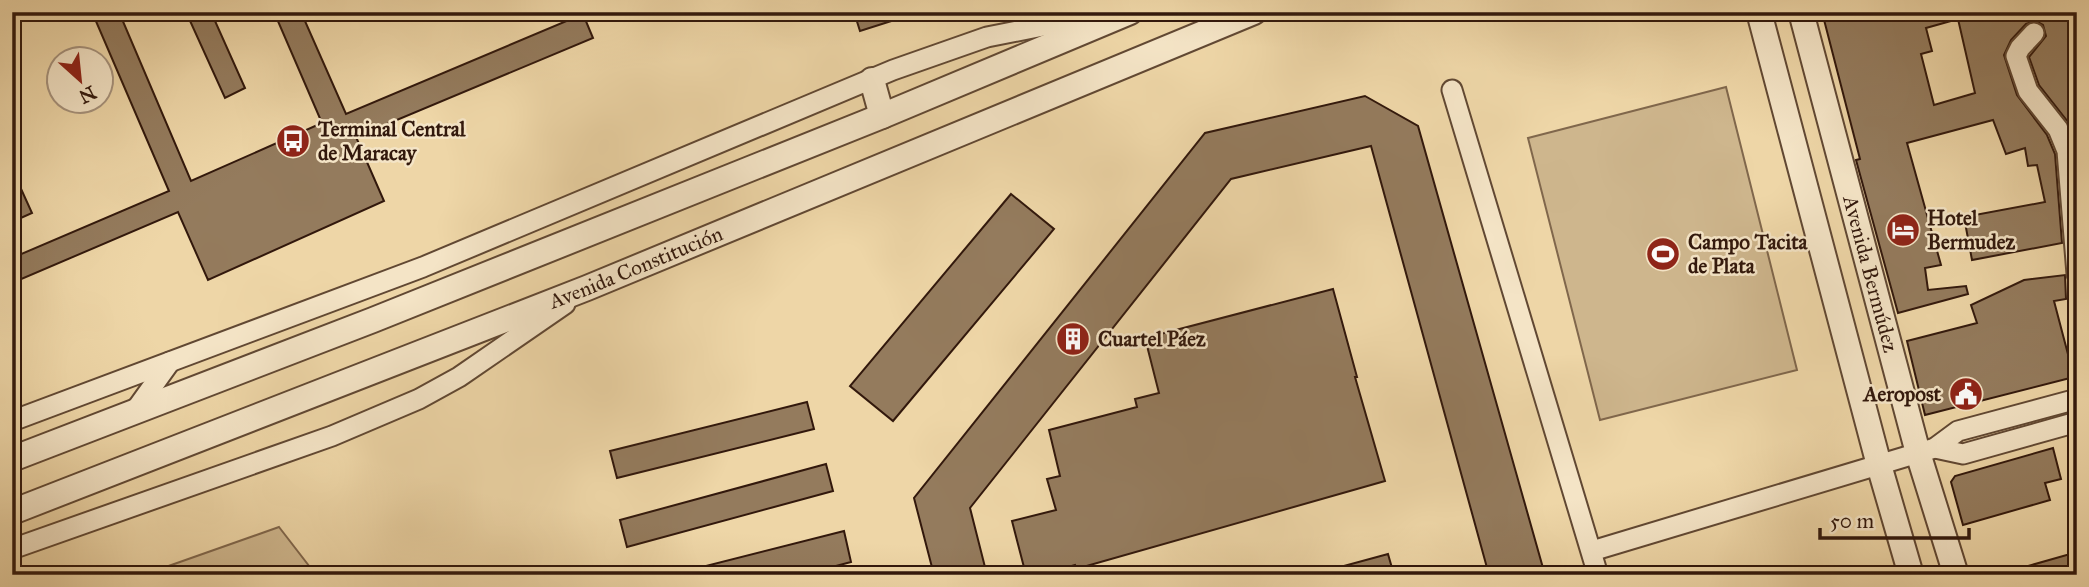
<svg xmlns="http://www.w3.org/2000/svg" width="2089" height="587" font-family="'IM FELL Great Primer',serif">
  <rect width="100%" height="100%" fill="#eed6a7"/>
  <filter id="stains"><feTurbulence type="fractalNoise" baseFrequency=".00286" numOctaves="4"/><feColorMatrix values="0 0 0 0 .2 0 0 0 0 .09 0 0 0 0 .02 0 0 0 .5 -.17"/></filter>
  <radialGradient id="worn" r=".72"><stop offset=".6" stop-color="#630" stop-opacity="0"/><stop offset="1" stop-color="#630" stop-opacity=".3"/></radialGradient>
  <g fill="#ceb68d" stroke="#80674c" stroke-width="2">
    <path d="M1726,87L1797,370L1600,420L1528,138Z"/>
    <path d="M279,527L316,575H143Z"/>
  </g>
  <g fill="#947b5d" stroke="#32180c" stroke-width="2" fill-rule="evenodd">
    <path d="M92,12H119L191,181L322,123L274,12H301L346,114L583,14L593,38L356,137L384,201L208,280L178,212L12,283V258L169,191Z"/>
    <path d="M186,12H211L245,88L225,98Z"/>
    <path d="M854,12H906L907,16L860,31Z"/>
    <path d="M1822,12H1870L1871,18L1890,12H2077V142L2068,122L2039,85L2029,57L2046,36L2043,25L2036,21L2026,24L2011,40L2004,55L2017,95L2047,135L2055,154L2062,243L1972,260L1964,217L2045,202L2037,165L2028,166L2025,148L2006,154L1993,120L1907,143L1941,265L1925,268L1928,290L1966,286L1968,294L1898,313L1856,160L1860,159ZM1958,19L1975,93L1934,105L1921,54L1932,51L1926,28Z"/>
    <path d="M1365,96L1418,126L1545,575H1489L1371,146L1231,179L970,508L987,575H934L914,498L1205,133Z"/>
    <path d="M12,169L32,213L12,222Z"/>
    <path d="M1011,194L1054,229L893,421L850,386Z"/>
    <path d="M2065,275L2066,299L2054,301L2074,377L1925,415L1907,341L1977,323L1971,305L2024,280Z"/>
    <path d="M1333,289L1357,377H1355L1385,481L1076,569L1075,565L1040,575H1026L1012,521L1056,510L1047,479L1060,476L1049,430L1137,407L1135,399L1159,393L1145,338Z"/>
    <path d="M807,402L814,429L617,478L610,451Z"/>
    <path d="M2053,448L2061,479L2045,483L2050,500L1963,525L1951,482L1955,476Z"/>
    <path d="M826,464L833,491L627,547L620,520Z"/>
    <path d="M844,531L851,562L802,575H694V569Z"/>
    <path d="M2077,552V570L2060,575H2014V570Z"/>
    <path d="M1388,554L1394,575H1329V570Z"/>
  </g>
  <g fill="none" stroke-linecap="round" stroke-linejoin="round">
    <g stroke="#614833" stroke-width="23">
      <g id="minor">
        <path d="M2034,33L2020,48L2016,56L2028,91L2058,129L2067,151L2077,274"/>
        <path d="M1452,90L1598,575"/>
        <path d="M134,412L170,362"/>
        <path d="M12,421L423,267L893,70L987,37L1058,23L1096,26V12"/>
        <path d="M1935,448L1963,454L2077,422"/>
        <path d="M12,549L332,436L419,399L459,377L565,304"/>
        <path d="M1592,551L1918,453L1935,448L1958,431L2077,399"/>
      </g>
    </g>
    <g stroke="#614833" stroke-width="28">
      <g id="tertiary">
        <path d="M1759,12L1879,465L1911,575"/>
        <path id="s1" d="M1801,12L1918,453L1956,575"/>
        <path d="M872,80L882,116"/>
        <path d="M12,459L373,320L882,116L1130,12"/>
        <path id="s2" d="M12,512L587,288L1254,12"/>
      </g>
    </g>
    <use href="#minor" stroke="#f4e4c6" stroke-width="19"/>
    <use href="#tertiary" stroke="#f4e4c6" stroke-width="24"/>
  </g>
  <defs>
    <g id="bus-disc" transform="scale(1.75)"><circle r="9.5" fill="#8f2418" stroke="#f4e4c6"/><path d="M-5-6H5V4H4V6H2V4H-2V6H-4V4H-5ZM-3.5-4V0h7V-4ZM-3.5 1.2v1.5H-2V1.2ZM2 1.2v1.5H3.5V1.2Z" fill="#fff"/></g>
    <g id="hotel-disc" transform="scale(1.75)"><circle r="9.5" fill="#8f2418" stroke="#f4e4c6"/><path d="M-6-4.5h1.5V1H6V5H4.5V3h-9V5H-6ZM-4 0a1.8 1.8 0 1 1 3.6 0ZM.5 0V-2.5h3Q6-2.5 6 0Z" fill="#fff"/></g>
    <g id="stadium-disc" transform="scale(1.75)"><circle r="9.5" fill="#8f2418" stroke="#f4e4c6"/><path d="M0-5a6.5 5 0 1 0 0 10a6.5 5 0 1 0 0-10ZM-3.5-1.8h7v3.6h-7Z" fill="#fff"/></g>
    <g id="building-disc" transform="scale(1.75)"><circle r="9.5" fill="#8f2418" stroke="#f4e4c6"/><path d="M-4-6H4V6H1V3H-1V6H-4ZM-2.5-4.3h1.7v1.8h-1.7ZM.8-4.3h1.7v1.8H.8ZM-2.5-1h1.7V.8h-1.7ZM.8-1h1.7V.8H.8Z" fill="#fff"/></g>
    <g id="civic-disc" transform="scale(1.75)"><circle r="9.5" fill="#8f2418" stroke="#f4e4c6"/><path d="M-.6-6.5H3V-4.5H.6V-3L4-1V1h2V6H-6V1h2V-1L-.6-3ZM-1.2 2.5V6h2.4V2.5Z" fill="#fff"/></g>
  </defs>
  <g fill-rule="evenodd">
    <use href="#bus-disc" x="293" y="141"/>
    <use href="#hotel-disc" x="1903" y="230"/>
    <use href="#stadium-disc" x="1663" y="254"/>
    <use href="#building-disc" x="1073" y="339"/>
    <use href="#civic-disc" x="1966" y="394"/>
  </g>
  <g text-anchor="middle" stroke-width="5" stroke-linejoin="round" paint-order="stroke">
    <g font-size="21" font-weight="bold" fill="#32180c" stroke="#f4e4c6" text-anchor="start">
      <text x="318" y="136">Terminal Central<tspan x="318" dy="24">de Maracay</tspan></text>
      <text x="1927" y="225">Hotel<tspan x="1927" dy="24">Bermudez</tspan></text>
      <text x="1688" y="249">Campo Tacita<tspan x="1688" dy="24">de Plata</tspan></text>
      <text x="1098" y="346">Cuartel Páez</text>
      <text x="1941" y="401" text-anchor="end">Aeropost</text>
    </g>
    <g font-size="21" fill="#32180c" stroke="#f4e4c6">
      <text dy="7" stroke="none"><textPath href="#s2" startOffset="670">Avenida Constitución</textPath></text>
      <text dy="7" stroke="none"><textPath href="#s1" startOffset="271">Avenida Bermúdez</textPath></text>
    </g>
  </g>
  <rect width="2089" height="587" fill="none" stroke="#eed6a7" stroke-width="42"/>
  <rect x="14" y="14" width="2061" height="559" fill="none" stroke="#32180c" stroke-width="3.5"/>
  <rect x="21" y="21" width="2047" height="545" fill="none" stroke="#32180c" stroke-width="2"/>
  <g transform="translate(80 80) rotate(153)"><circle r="33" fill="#f4e4c6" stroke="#a6927c" stroke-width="2"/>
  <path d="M0-5L12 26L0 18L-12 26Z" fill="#8f2418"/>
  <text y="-10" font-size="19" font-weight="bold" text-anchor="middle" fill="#32180c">N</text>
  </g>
  <path d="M1820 528v10h149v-10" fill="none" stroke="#32180c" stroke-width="3.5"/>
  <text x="1830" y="528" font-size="21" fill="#32180c" stroke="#f4e4c6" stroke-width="5" paint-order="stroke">50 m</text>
  <rect width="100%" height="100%" filter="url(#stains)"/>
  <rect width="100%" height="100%" fill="url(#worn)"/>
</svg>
